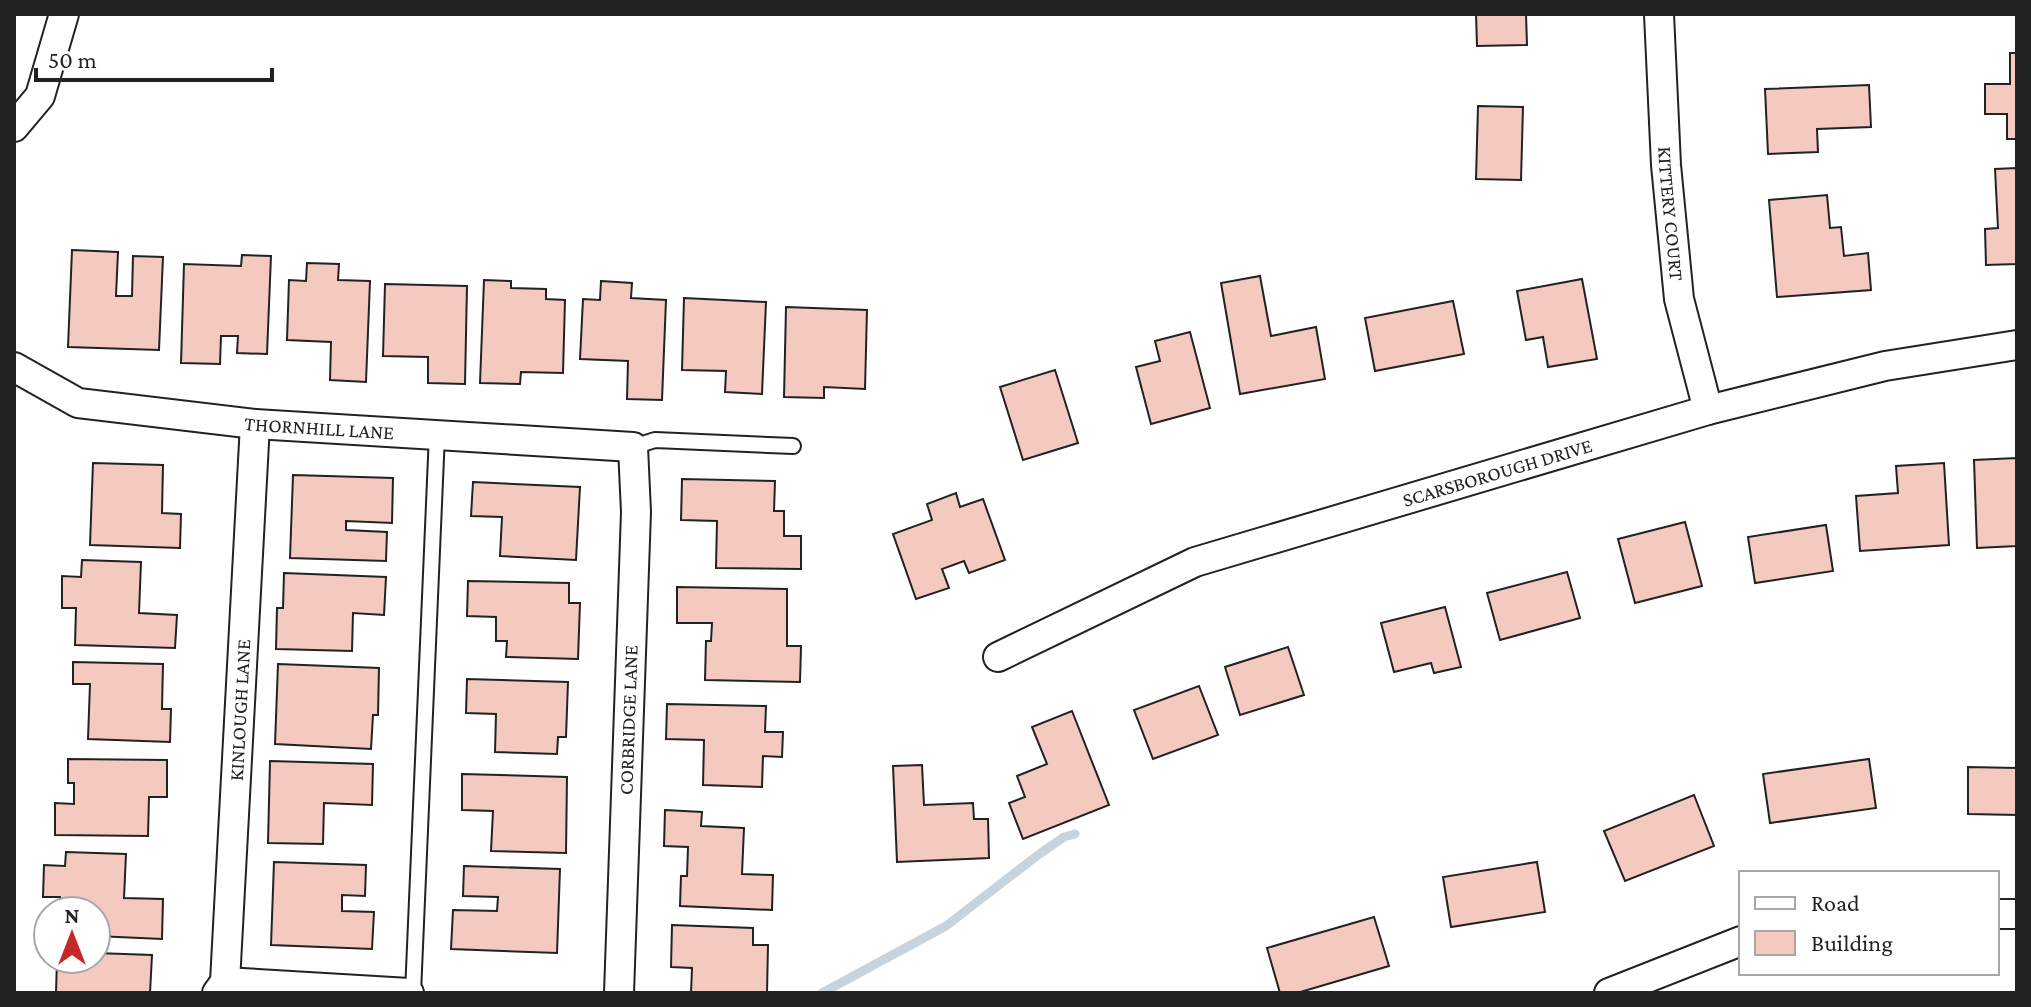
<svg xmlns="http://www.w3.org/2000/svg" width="2031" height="1007" font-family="'Crimson Pro',serif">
  <rect width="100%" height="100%" fill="#fff"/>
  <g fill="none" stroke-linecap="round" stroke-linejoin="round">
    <path stroke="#c7d3dd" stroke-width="9" d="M822,993L946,926L1038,855L1064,837L1075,834"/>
  </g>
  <g fill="#f3c9c0" stroke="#222" stroke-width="2">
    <path d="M1476,14H1526L1527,45L1477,46Z"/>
    <path d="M2010,53H2017V139H2007V114H1985V84H2010Z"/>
    <path d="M1869,85L1871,127L1817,129L1818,152L1768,154L1765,89Z"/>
    <path d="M1478,106L1523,107L1521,180L1476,179Z"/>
    <path d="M2017,168V264L1986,265L1985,229L1998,228L1995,169Z"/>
    <path d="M1827,195L1830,228L1841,227L1844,256L1868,253L1871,290L1777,297L1769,200Z"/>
    <path d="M72,250L118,252L116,296H132L133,256L163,257L159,350L68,347Z"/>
    <path d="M242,255L271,256L267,354L237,353L238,336H221L220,364L181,363L184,264L241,266Z"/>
    <path d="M307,263L339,264L338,280L370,281L366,382L330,380L331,342L287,340L289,280L306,281Z"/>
    <path d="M1260,276L1271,336L1316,327L1325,379L1240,394L1221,283Z"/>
    <path d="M1582,279L1597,359L1548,367L1543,337L1526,340L1517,291Z"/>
    <path d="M484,280L511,281V288L546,289V299L565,300L563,373L521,372L520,384L480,383Z"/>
    <path d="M601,281L632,283L631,298L666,300L662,400L627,399L628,361L580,359L583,299L600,300Z"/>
    <path d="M385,284L467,286L465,384L428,383V357L383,356Z"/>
    <path d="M684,298L766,302L762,394L725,392L726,371L682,370Z"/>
    <path d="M1453,301L1464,354L1375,371L1365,318Z"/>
    <path d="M786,307L867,310L865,389L824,387V398L784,397Z"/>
    <path d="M1190,332L1210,408L1151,424L1136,367L1160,361L1155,341Z"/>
    <path d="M1055,370L1078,443L1023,460L1000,387Z"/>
    <path d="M2016,458L2017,546L1977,548L1974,460Z"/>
    <path d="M93,463L163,465L162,513L181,514L180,548L90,545Z"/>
    <path d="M1944,463L1949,545L1860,551L1856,496L1898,493L1896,466Z"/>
    <path d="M293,475L393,478L392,523L346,521V530L387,532L386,561L290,558Z"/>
    <path d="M682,479L775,481L774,511H784V536H801V569L716,568L717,521L681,520Z"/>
    <path d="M473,482L580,487L576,560L500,556L502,517L471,516Z"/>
    <path d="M956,493L960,507L983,499L1005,560L969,573L964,561L942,569L949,588L916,599L893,534L932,520L927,504Z"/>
    <path d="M1685,522L1702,586L1635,603L1618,539Z"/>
    <path d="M1826,525L1833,571L1755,583L1748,537Z"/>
    <path d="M82,560L141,562L139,613L177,615L175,648L75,645L76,608H62V576L81,577Z"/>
    <path d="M1567,572L1580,618L1500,640L1487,593Z"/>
    <path d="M284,573L386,577L384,615L353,613L352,651L276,649L277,608H283Z"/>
    <path d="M468,581L569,583V603H580L578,659L506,657L507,641H496V617L467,616Z"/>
    <path d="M677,587L787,589V646H801L800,682L705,680L706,641H711L712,623H677Z"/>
    <path d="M1445,607L1461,667L1434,673L1431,663L1394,672L1381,623Z"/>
    <path d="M1288,647L1304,695L1240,715L1225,667Z"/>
    <path d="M73,662L163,664L162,709H171L170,742L88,739L90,684H73Z"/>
    <path d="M278,664L379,668L378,715H373L371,749L275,744Z"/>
    <path d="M467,679L568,682L566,737H558L557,754L495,752L496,714L466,713Z"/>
    <path d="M1199,686L1218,735L1153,759L1134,710Z"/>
    <path d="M667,704L766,706L765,732H783L782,757L763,756L762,787L703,785L704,740L666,739Z"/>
    <path d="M1072,711L1109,805L1023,839L1009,803L1025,797L1017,776L1047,764L1032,727Z"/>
    <path d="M68,759L167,760V797H149L148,836L55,835V803L74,804V783H68Z"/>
    <path d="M1869,759L1876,808L1770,823L1763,774Z"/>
    <path d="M270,761L373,764L372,805L324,803L323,844L268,843Z"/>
    <path d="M922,765L924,805L973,803L974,819H988L989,858L897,862L893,766Z"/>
    <path d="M1968,767L2017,768V815L1968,814Z"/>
    <path d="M462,774L567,777L566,853L491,851L493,811L462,810Z"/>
    <path d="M1694,795L1714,846L1625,881L1604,831Z"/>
    <path d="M665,810L702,812L701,826L744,828L742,874L773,875L772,910L680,906L681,876H687L688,847L664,846Z"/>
    <path d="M66,852L126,854L124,898L163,899L162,939L96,936V911H59L60,897H43L44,865L65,866Z"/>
    <path d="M274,862L366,865L365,896L342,895V911L374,912L372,949L271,945Z"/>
    <path d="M1537,862L1545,912L1451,927L1443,877Z"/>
    <path d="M464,866L560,869L557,953L451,949L453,910L497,911L498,897L463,896Z"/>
    <path d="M1374,917L1389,966L1297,993H1280L1267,948Z"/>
    <path d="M672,925L753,928V945H768L767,993H691L692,968L671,967Z"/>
    <path d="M96,953L152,955L150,993H56L57,959H96Z"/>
  </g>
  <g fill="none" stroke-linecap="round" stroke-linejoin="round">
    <g stroke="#222" stroke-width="18">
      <g id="lane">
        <path d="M633,447L655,440L793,446"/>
        <path d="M413,993L437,434"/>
      </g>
    </g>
    <g stroke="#222" stroke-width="32">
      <g id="street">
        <path id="s1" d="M1659,14L1666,165L1679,299L1708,410"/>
        <path d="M14,127L40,96L64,14"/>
        <path id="s2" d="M14,367L78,403L255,424L633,447L636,512L619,993"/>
        <path id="s3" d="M998,657L1195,562L1708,410L1885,366L2017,345"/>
        <path d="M1997,914H2017"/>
        <path d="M225,982L409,993"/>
        <path id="s4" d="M217,993L225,982L255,424"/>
        <path d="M1609,993L1741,941"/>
      </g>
    </g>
    <use href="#lane" stroke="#fff" stroke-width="14"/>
    <use href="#street" stroke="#fff" stroke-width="28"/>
  </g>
  <g text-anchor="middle" stroke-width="6" stroke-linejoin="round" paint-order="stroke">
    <g font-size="20" fill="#222" stroke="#fff">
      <text dy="7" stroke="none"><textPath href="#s1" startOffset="200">KITTERY COURT</textPath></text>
      <text dy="7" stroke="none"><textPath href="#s2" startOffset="316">THORNHILL LANE</textPath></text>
      <text dy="7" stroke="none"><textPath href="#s3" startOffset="534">SCARSBOROUGH DRIVE</textPath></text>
      <text dy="7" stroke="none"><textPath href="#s4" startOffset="286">KINLOUGH LANE</textPath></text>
      <text transform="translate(628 720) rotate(-88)" y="7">CORBRIDGE LANE</text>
    </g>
  </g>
  <rect width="2031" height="1007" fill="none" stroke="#222222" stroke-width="32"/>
  <rect x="1739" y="871" width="260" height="104" fill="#ffffff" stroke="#a7a7a7" stroke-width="2"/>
  <rect x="1755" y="897" width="40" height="12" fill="#ffffff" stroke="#a7a7a7" stroke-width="2"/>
  <text x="1811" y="911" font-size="24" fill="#222222">Road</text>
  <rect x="1755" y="931" width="40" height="24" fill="#f3c9c0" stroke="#a7a7a7" stroke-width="2"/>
  <text x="1811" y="951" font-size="24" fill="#222222">Building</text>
  <g transform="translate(72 935)"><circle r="38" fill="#ffffff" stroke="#a7a7a7" stroke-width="2"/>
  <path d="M0-6L14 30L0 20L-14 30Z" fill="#c62828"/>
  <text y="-12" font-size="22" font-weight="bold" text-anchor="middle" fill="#222222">N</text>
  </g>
  <path d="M36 68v12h236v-12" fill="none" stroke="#222222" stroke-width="4"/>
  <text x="48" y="68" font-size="24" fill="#222222" stroke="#ffffff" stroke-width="6" paint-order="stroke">50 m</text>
</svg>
